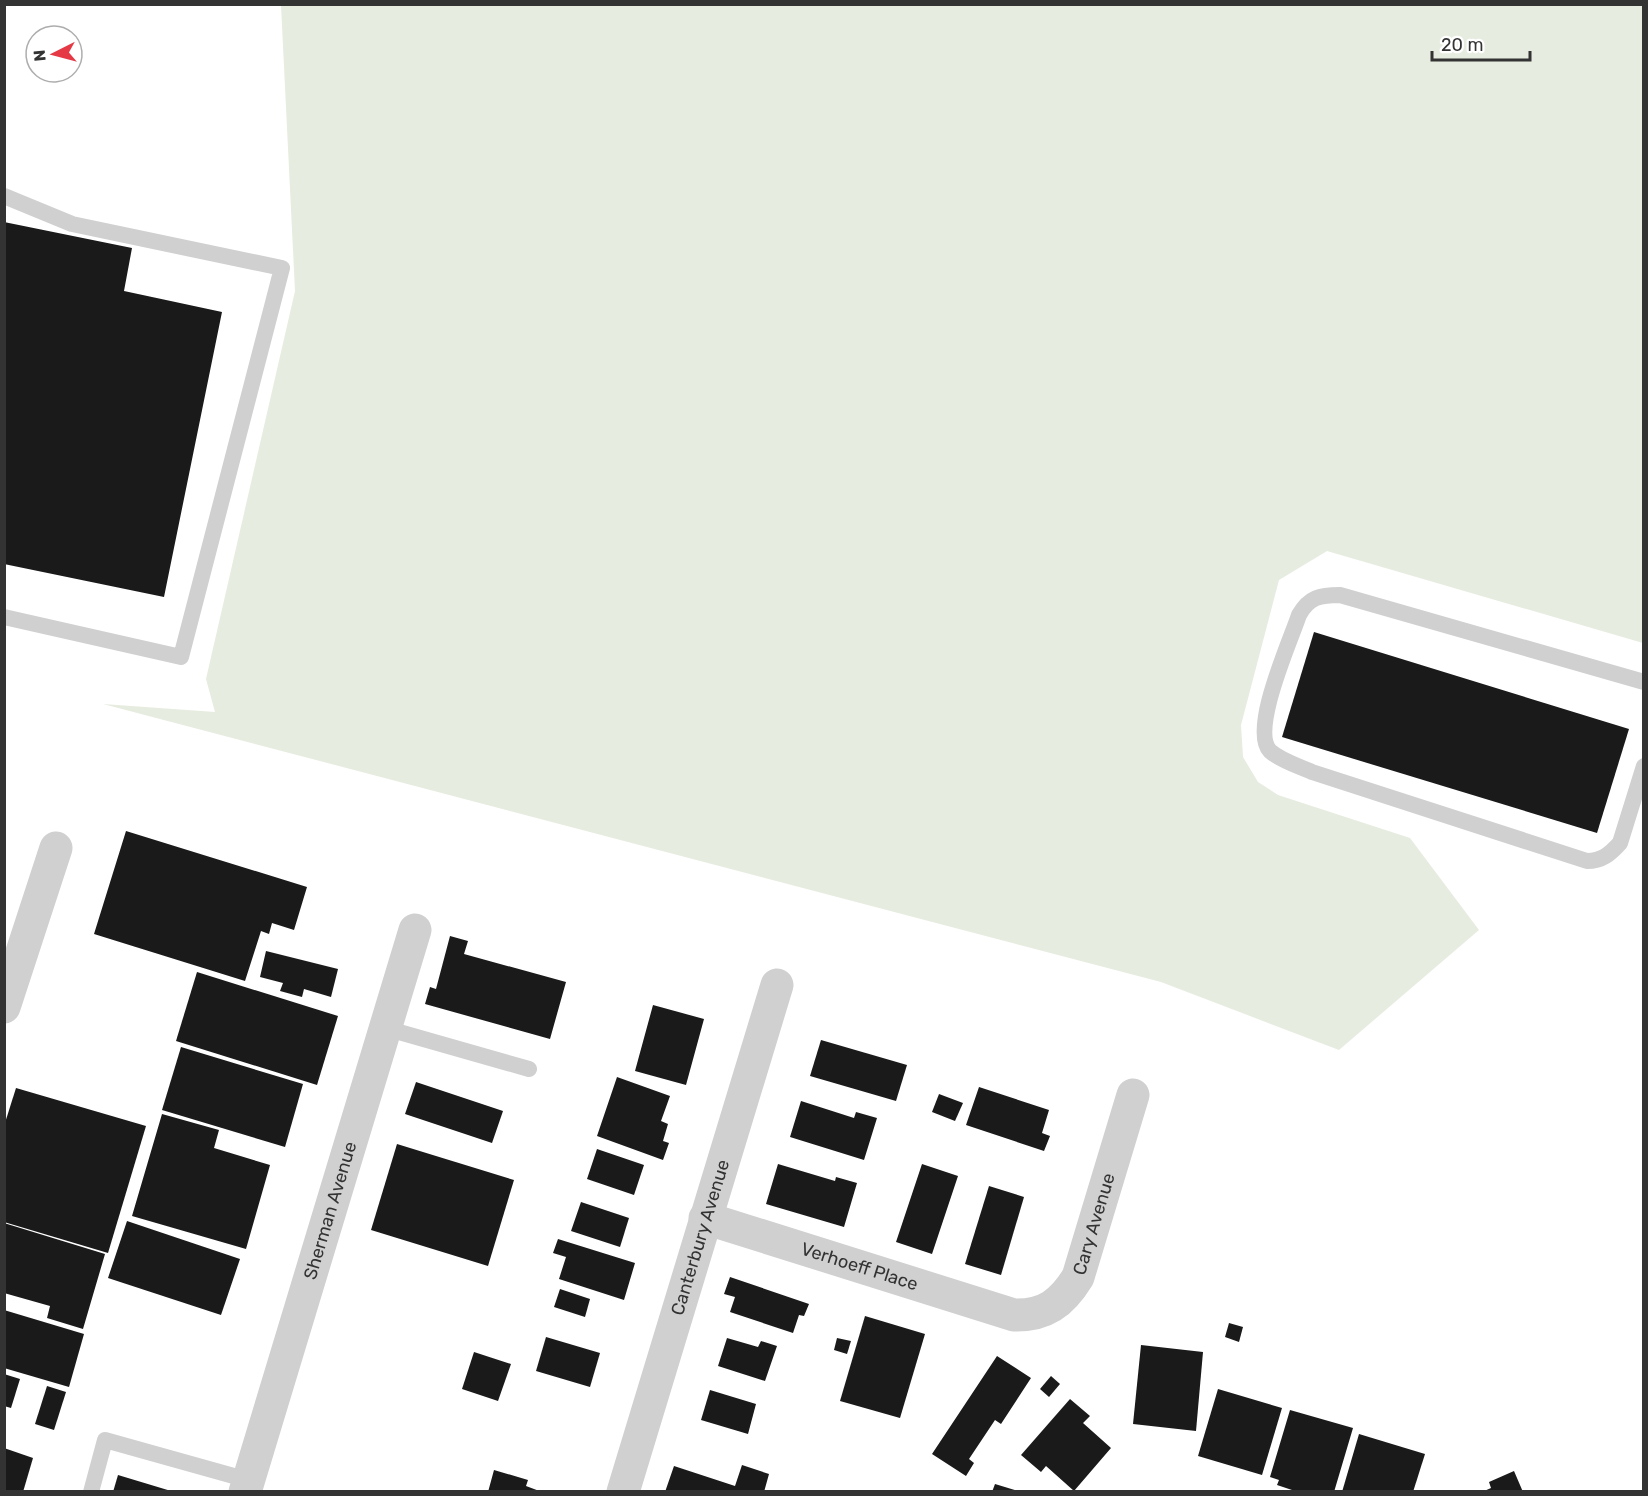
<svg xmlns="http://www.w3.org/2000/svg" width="1648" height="1496" font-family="Rubik,sans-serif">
  <rect width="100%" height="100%" fill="#fff"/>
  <path fill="#e6ecdf" d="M281,5H1643V643L1327,551L1279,580L1241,725L1243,757L1258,782L1278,795L1410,838L1479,930L1339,1050L1161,982L103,704L215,712L206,679L295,291Z"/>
  <g fill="#1a1a1a">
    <path d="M4,222L132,248L124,291L222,312L164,597L4,564Z"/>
    <path d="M1314,632L1629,729L1597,833L1282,737Z"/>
    <path d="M126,831L307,887L294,930L272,923L269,934L261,931L245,981L94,934Z"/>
    <path d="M450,936L468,941L464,954L566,982L550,1039L425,1004L430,987L436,989Z"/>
    <path d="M266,951L338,969L331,997L304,989L302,997L280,991L283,983L260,977Z"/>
    <path d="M197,972L338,1016L317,1085L176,1041Z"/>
    <path d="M653,1005L704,1019L686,1085L635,1071Z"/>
    <path d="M821,1040L907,1065L896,1101L810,1076Z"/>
    <path d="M181,1047L303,1084L285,1147L162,1110Z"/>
    <path d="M617,1077L670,1096L661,1121L668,1124L663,1141L669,1143L663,1160L597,1136Z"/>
    <path d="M416,1082L503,1111L492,1143L405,1114Z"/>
    <path d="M979,1087L1049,1110L1042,1133L1050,1136L1044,1151L966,1125Z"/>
    <path d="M16,1088L146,1126L108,1253L4,1222V1126Z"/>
    <path d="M939,1094L963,1103L955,1121L932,1112Z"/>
    <path d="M801,1101L854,1118L856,1112L877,1118L864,1160L790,1137Z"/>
    <path d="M162,1114L219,1130L214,1148L270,1165L246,1249L132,1216Z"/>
    <path d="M397,1144L514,1180L488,1266L371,1230Z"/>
    <path d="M597,1149L644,1165L634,1195L587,1179Z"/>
    <path d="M778,1164L835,1181L836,1177L857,1183L844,1227L766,1204Z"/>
    <path d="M922,1164L958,1176L932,1254L896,1242Z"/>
    <path d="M989,1186L1024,1197L1001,1275L965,1264Z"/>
    <path d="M581,1202L629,1218L620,1247L571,1231Z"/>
    <path d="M127,1221L240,1259L221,1315L108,1278Z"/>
    <path d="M4,1223L105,1254L83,1329L47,1318L50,1306L4,1293Z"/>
    <path d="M558,1239L635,1263L624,1300L559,1279L566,1257L553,1253Z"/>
    <path d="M730,1277L809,1304L804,1316L799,1315L793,1333L730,1312L735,1297L724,1294Z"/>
    <path d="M560,1289L590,1299L585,1317L554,1307Z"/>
    <path d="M4,1310L84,1334L69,1387L4,1368Z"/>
    <path d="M865,1316L925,1334L900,1418L840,1401Z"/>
    <path d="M1229,1323L1243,1327L1239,1342L1225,1337Z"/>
    <path d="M546,1337L600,1353L590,1387L536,1371Z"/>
    <path d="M727,1338L758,1347L761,1341L777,1346L765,1381L718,1366Z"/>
    <path d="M837,1338L851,1341L847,1354L834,1350Z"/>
    <path d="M1141,1345L1203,1352L1196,1431L1133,1424Z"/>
    <path d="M474,1352L511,1364L498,1401L462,1389Z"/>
    <path d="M997,1356L1031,1378L1001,1424L995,1420L969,1459L974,1463L966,1476L932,1454Z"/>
    <path d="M4,1374L20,1379L11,1408L4,1406Z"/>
    <path d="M1051,1376L1060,1384L1049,1397L1040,1389Z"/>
    <path d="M47,1386L66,1392L54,1430L35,1424Z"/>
    <path d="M1218,1389L1282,1408L1262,1475L1198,1456Z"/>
    <path d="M710,1390L756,1404L748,1434L701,1420Z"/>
    <path d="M1070,1399L1090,1416L1083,1423L1111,1448L1074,1491L1046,1466L1041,1472L1021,1455Z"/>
    <path d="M1290,1410L1353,1428L1334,1492H1298L1277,1485L1279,1480L1270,1477Z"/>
    <path d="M1359,1434L1425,1454L1413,1492H1342Z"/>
    <path d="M4,1448L33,1458L23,1492H4Z"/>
    <path d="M742,1465L769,1474L764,1492H665L674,1466L735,1486Z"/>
    <path d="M494,1470L528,1480L526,1486L542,1492H488Z"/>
    <path d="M1514,1471L1523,1492H1482L1491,1488L1489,1482Z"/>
    <path d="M118,1475L171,1491V1492H113Z"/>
    <path d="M995,1484L1018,1491V1492H992Z"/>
  </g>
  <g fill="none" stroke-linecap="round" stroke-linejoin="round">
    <g stroke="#d0d0d0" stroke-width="16">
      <path d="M4,196L72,224L282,268L181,657L4,617"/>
      <path d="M1644,682L1340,595C1320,595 1309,597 1299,615C1290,642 1250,730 1270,751C1281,761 1299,766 1312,772L1587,861C1602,861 1610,854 1620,843L1644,766"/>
      <path d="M385,1028L529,1069"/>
      <path d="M91,1492L105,1440L248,1480"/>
    </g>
    <g stroke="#d0d0d0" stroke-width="33">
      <path d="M4,1007L56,848"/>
      <path id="s1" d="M705,1218L1014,1315C1045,1316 1062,1303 1078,1277L1133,1095"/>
      <path id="s2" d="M245,1492L415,930"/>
      <path id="s3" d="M623,1492L777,985"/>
    </g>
  </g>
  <g text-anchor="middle" stroke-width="6" stroke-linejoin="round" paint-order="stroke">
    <g font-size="18" fill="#333" stroke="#fff">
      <text dy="6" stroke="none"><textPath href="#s2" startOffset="294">Sherman Avenue</textPath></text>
      <text dy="6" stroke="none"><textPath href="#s1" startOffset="458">Cary Avenue</textPath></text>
      <text dy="6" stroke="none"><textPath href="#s3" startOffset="266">Canterbury Avenue</textPath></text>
      <text dy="6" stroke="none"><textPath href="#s1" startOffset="162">Verhoeff Place</textPath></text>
    </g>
  </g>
  <rect width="1648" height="1496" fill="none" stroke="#333333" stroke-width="12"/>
  <g transform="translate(54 54) rotate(264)"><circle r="28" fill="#ffffff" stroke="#adadad" stroke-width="1.5"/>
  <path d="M0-4.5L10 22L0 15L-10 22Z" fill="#e63946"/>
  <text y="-9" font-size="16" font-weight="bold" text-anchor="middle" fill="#333333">N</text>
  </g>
  <path d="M1432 51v9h98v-9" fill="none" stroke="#333333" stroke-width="3"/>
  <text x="1441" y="51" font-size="18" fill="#333333" stroke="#ffffff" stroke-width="4.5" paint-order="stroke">20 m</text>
</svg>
